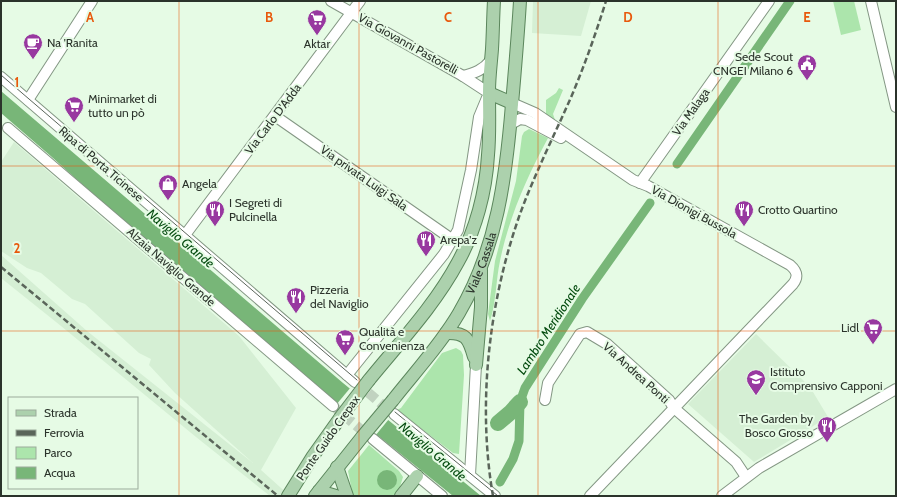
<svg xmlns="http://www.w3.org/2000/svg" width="897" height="497" font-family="Cabin,sans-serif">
  <rect width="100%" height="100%" fill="#e6fbe5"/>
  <g fill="#d5efd4">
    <path d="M533,1H591L581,36L532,33Z"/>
    <path d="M14,142L239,336L296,408L261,470L290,496H270L196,437L61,326L1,278V255L87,331L253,463L175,393L149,365L151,359L139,353L85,304L72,299L41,273L27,268L1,251V162Z"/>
    <path d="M756,334L810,387L828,417L754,462L688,404Z"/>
  </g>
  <g fill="#ace5ac">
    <path d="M833,1H854L861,30L841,35Z"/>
    <path d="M559,88L563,90L553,114L556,123L546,114V100L556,93Z"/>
    <path d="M529,129L548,138C527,177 509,217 500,261C496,279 496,304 490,321L488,314L495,261L516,181L522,136L524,132Z"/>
    <path d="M456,348L461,351L463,355L464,375L459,454L453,453L397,410L401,408L442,353Z"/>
    <path d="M369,445L399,471L403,477L399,490L393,496H353L348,471Z"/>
  </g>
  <g fill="#78b678">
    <path d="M1,91L343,383L481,496H453L289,364L197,283L146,242L53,158L1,113Z"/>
    <circle cx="387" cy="480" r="10"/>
  </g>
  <path fill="#e6fbe5" d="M351,387L389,419L375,436L336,405Z"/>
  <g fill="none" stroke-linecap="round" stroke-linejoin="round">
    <g stroke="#78b678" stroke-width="9">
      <path d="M677,164L790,1"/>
      <path d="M500,482L513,459L519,441L520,402L525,388L582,299L650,203"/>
    </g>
    <path stroke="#78b678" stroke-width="16" d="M498,423L511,412L520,402"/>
    <g stroke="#c1d3c0" stroke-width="10" stroke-dasharray="10 5" stroke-linecap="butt">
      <path d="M357,383L392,413"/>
      <path d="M333,406L371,438"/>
    </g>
    <g stroke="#849784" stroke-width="12">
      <g id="minor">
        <path d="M331,1L463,76L489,93L479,117L471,170L458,230L444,254L347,375"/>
        <path d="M871,1L896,107"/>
        <path d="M463,76C475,73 483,70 491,60"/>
        <path d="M1,77L355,382"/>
        <path d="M28,100L92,1"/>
        <path d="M512,103L535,113L633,180L648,186L790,265C797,271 799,276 793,284L590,496"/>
        <path d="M275,116L453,240"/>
        <path d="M511,124L520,119L527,120L561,138"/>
        <path d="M8,128L333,406"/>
        <path d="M640,183L769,1"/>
        <path d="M185,235L360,1"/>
        <path d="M545,400L548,383L580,334L587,332L607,344L669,400L674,408L736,462L746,477"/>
        <path d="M394,414L495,496"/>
        <path d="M373,439L442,496"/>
        <path d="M470,475L476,365"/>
        <path d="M722,496L759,468L896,389"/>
      </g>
    </g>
    <g stroke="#5b865c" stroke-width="14">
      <g id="major">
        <path d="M489,93L512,103"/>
        <path d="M446,333C466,332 469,339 474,357"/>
        <path d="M476,365L481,307V270"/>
        <path d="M369,380C400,342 435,305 458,262C476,230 486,191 488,155C490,134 489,113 489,92C489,77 491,63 492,49C493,33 493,17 494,1"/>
        <path id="s1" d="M393,400C415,372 441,344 459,313C497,248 506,178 512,104C515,69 518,35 520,1"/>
        <path d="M337,467L347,496"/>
        <path d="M319,491L336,496"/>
        <path d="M288,496L313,456L340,418"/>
        <path d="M315,496L362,437"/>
        <path d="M401,496L417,476"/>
      </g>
    </g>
    <use href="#minor" stroke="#fff" stroke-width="10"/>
    <use href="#major" stroke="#acd1ad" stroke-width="12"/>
    <g stroke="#5a655a" stroke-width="1">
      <path d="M1,75L357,380"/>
      <path d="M395,412L498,496"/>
    </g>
    <g stroke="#5a655a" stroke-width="2.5" stroke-dasharray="6 3" stroke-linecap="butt">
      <path d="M1,267L278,496"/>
      <path d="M493,496C477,404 489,301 520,214C535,173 555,134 572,95C585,64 596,33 606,1"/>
    </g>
    <g stroke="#5b865c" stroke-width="14" stroke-linecap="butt">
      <g id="major-bridge">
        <path d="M340,418L369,380"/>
        <path d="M362,437L393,400"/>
      </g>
    </g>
    <use href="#major-bridge" stroke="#acd1ad" stroke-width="12"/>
  </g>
  <path fill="none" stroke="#e8590c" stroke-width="1" stroke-opacity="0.55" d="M179,1V496M359,1V496M538,1V496M718,1V496M1,166H896M1,331H896"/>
  <defs>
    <g id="supermarket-pin" transform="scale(1)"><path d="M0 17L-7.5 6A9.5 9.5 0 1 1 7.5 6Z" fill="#9838a0" stroke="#e6fbe5"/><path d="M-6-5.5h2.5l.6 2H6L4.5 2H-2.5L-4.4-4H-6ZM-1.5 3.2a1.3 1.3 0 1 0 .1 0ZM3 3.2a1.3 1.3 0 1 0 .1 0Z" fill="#fff"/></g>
    <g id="cafe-pin" transform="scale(1)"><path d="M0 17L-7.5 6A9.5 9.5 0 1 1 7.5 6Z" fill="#9838a0" stroke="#e6fbe5"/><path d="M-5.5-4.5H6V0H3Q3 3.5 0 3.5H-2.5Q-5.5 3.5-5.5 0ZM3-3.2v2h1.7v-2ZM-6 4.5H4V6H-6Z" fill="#fff"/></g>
    <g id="civic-pin" transform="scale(1)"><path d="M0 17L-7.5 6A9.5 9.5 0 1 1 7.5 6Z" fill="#9838a0" stroke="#e6fbe5"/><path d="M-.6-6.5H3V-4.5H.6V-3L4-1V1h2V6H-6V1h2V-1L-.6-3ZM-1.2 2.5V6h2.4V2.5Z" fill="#fff"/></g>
    <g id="shop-pin" transform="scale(1)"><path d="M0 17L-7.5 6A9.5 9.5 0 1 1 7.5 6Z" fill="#9838a0" stroke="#e6fbe5"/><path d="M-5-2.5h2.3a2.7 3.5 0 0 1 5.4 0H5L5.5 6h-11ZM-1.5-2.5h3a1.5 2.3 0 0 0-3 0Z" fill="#fff"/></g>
    <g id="restaurant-pin" transform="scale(1)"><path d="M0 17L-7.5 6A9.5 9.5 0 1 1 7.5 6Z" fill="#9838a0" stroke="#e6fbe5"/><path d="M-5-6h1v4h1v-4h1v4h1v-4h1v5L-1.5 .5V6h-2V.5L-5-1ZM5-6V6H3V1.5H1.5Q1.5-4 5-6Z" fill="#fff"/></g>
    <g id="school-pin" transform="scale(1)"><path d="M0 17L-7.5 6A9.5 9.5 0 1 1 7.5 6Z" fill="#9838a0" stroke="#e6fbe5"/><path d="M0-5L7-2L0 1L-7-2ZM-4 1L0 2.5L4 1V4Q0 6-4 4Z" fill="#fff"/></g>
  </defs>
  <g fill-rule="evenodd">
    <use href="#supermarket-pin" x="317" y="19"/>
    <use href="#cafe-pin" x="33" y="43"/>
    <use href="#civic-pin" x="807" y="64"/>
    <use href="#supermarket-pin" x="74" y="106"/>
    <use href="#shop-pin" x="168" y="184"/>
    <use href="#restaurant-pin" x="215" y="210"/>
    <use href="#restaurant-pin" x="744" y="210"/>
    <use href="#restaurant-pin" x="426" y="240"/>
    <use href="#restaurant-pin" x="296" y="297"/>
    <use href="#supermarket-pin" x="873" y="328"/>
    <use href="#supermarket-pin" x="345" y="339"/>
    <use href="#school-pin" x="756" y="379"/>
    <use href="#restaurant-pin" x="827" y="426"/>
  </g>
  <g text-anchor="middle" stroke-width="4" stroke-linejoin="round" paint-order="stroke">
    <g font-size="12" fill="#2b332b" stroke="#e6fbe5" text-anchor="start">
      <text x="47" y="47">Na 'Ranita</text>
      <text x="317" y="48" text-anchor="middle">Aktar</text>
      <text x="793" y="61" text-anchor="end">Sede Scout<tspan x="793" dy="14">CNGEI Milano 6</tspan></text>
      <text x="88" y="103">Minimarket di<tspan x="88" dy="14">tutto un pò</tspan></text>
      <text x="182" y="188">Angela</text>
      <text x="229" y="207">I Segreti di<tspan x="229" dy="14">Pulcinella</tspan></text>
      <text x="758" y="214">Crotto Quartino</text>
      <text x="440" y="244">Arepa'z</text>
      <text x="310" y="294">Pizzeria<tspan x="310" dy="14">del Naviglio</tspan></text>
      <text x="859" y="332" text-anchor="end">Lidl</text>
      <text x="359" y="336">Qualità e<tspan x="359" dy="14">Convenienza</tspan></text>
      <text x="770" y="376">Istituto<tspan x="770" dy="14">Comprensivo Capponi</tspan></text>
      <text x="813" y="423" text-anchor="end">The Garden by<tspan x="813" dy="14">Bosco Grosso</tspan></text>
    </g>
    <g font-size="12" fill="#2b332b" stroke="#e6fbe5">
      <text transform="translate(408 44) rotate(29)" y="4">Via Giovanni Pastorelli</text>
      <text transform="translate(691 112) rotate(-55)" y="4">Via Malaga</text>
      <text transform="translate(273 119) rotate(-53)" y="4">Via Carlo D'Adda</text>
      <text transform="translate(101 164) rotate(41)" y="4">Ripa di Porta Ticinese</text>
      <text transform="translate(364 178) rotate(35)" y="4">Via privata Luigi Sala</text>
      <text transform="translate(694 212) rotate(29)" y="4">Via Dionigi Bussola</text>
      <text dy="4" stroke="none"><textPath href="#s1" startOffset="164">Viale Cassala</textPath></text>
      <text transform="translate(171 267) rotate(41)" y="4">Alzaia Naviglio Grande</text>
      <text transform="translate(636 373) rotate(42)" y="4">Via Andrea Ponti</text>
      <text transform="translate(328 438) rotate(-55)" y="4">Ponte Guido Crepax</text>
    </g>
    <g font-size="13" font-style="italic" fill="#054c10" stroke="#e6fbe5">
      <text transform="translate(181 238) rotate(40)" y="5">Naviglio Grande</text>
      <text transform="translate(548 329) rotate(-57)" y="5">Lambro Meridionale</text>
      <text transform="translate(433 451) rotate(40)" y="5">Naviglio Grande</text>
    </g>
  </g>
  <g font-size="13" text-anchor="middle" font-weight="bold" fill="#e8590c" stroke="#e6fbe5" stroke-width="4" stroke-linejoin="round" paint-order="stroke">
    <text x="90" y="22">A</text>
    <text x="269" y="22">B</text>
    <text x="448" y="22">C</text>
    <text x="628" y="22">D</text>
    <text x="807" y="22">E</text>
    <text x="17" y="87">1</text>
    <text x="17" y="253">2</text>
  </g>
  <rect width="897" height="497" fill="none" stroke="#2b332b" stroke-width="4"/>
  <rect x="8" y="397" width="130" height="92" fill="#e6fbe5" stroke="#9bab9b"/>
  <rect x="16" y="410" width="20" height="6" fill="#acd1ad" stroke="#9bab9b"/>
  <text x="44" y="417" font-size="12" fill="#2b332b">Strada</text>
  <rect x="16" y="430" width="20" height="6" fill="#5a655a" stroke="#9bab9b"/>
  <text x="44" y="437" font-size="12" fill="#2b332b">Ferrovia</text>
  <rect x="16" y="447" width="20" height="12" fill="#ace5ac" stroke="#9bab9b"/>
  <text x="44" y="457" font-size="12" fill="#2b332b">Parco</text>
  <rect x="16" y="467" width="20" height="12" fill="#78b678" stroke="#9bab9b"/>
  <text x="44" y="477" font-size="12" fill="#2b332b">Acqua</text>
</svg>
